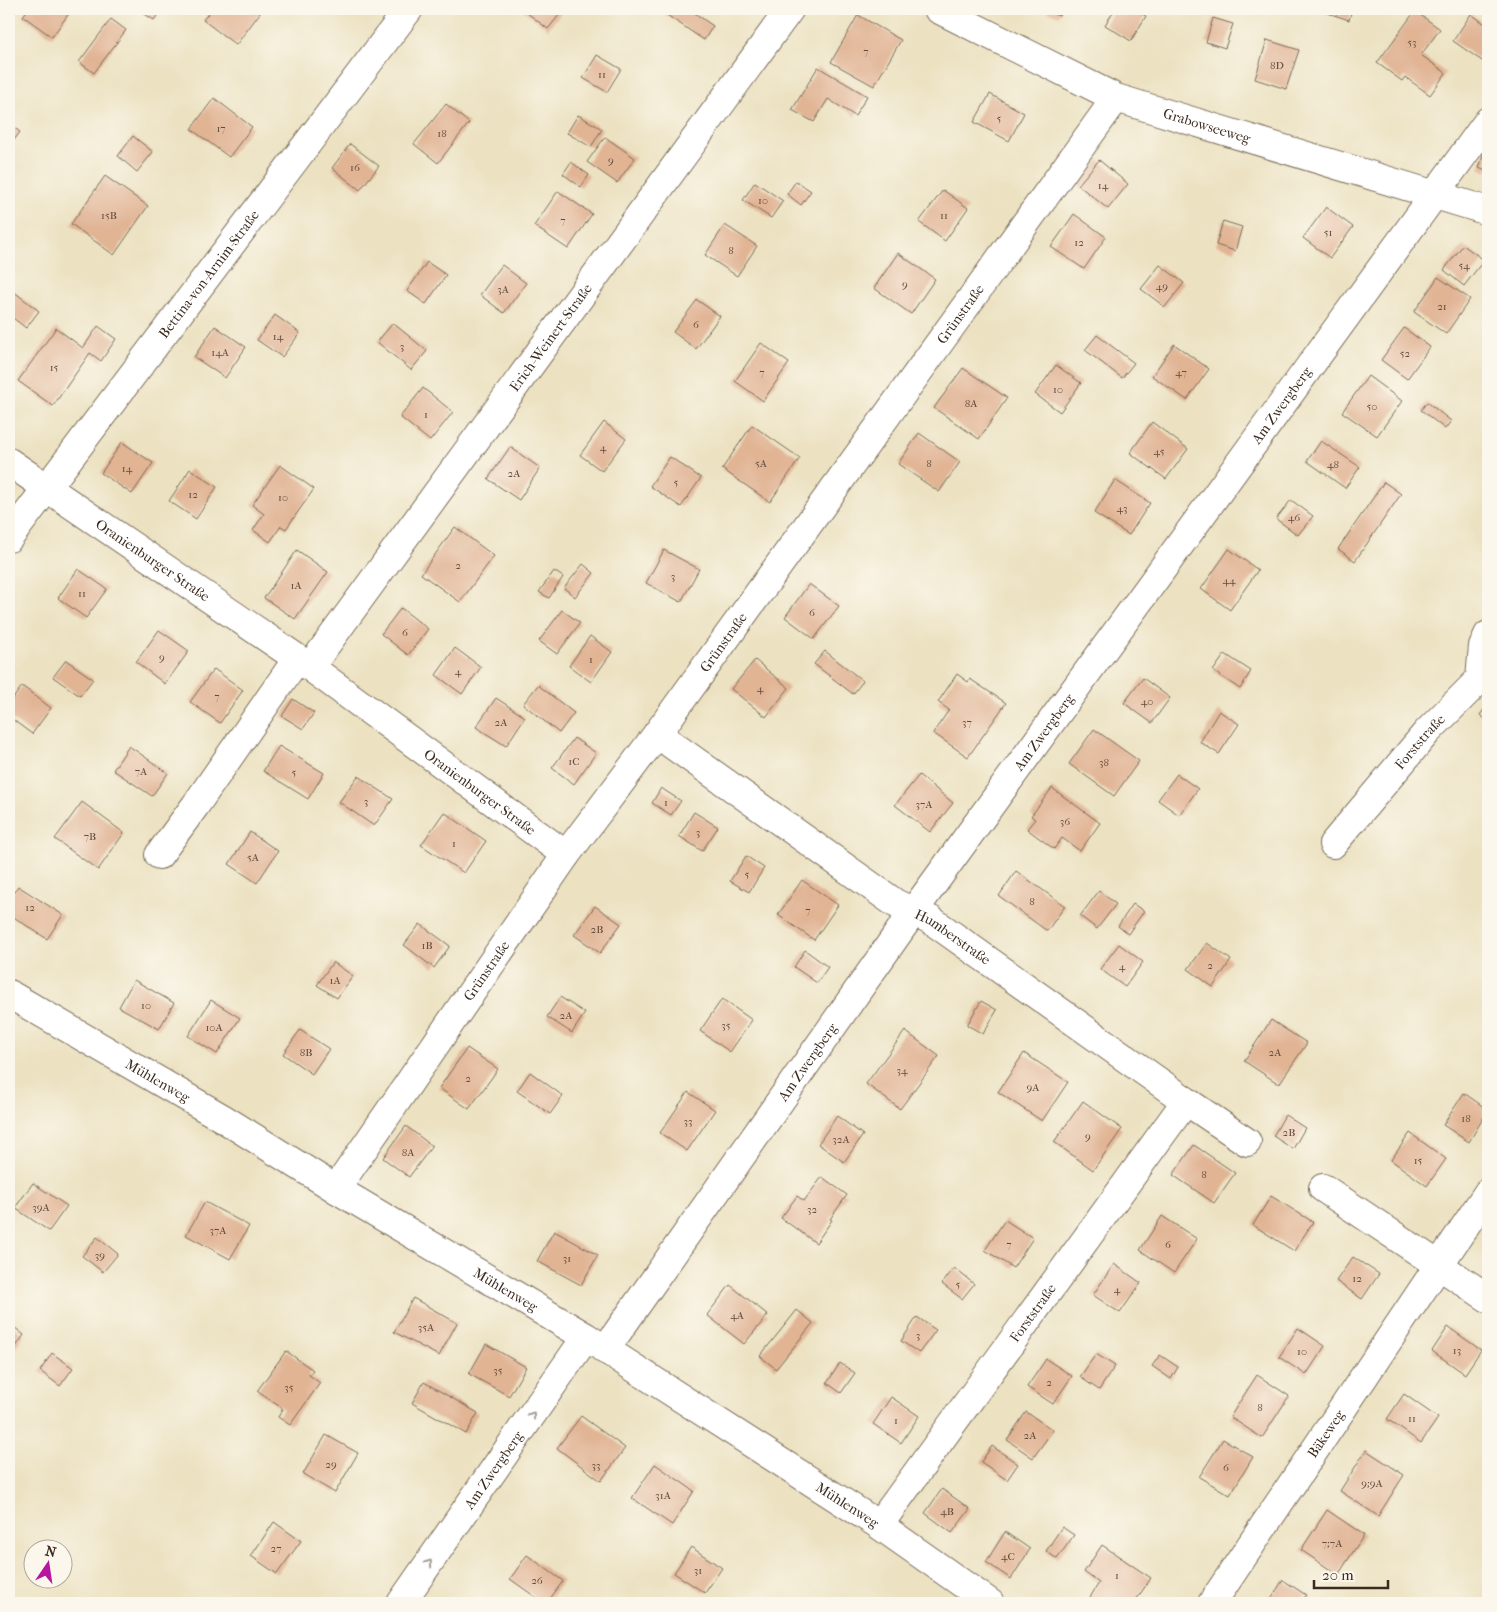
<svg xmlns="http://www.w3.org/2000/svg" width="1497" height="1612" font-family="'IM FELL French Canon',serif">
  <rect width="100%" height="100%" fill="#fbf7ec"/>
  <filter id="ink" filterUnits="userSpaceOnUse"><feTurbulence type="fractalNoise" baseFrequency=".02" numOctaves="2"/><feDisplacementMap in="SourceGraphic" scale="10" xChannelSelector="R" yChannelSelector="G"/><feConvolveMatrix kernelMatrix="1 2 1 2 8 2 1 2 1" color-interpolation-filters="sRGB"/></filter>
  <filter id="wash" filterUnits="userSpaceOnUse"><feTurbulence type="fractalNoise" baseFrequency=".0096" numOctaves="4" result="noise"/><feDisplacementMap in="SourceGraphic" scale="20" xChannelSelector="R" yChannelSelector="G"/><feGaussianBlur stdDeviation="1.12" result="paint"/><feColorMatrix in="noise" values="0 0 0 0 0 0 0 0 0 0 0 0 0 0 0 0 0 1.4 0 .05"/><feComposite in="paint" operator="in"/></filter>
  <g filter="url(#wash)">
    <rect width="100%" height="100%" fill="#ece2c2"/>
    <g id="blocks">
      <g fill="#e1b494">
        <path d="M28,9H72L52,37L23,16Z"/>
        <path d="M137,9H162L154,20Z"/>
        <path d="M212,9H263L236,45L203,20Z"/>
        <path d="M522,9H564L548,29Z"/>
        <path d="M658,9H689L713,26L704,40Z"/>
        <path d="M1041,9H1062L1059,16Z"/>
        <path d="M1115,9H1134L1146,16L1131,41L1105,25Z"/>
        <path d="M1316,9H1352L1349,20Z"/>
        <path d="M1415,11L1440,29L1421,55L1446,73L1430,95L1405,77L1402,81L1377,63Z"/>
        <path d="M1471,14L1488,26V65L1453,41Z"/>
        <path d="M858,15L901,40L874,86L831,62Z"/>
        <path d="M1213,18L1233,24L1225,48L1206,42Z"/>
        <path d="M111,19L126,30L94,73L79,62Z"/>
        <path d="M1267,40L1299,50L1286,89L1255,79Z"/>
        <path d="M597,55L621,69L607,92L583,78Z"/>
        <path d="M818,67L867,96L855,116L828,99L814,122L792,110Z"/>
        <path d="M990,94L1024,113L1009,141L974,122Z"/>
        <path d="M214,98L252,127L229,157L191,129Z"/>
        <path d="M446,104L469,123L438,163L414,144Z"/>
        <path d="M578,115L602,129L591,147L567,133Z"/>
        <path d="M9,124L20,132L9,147Z"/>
        <path d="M133,136L153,152L137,172L118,156Z"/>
        <path d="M605,137L635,158L617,183L587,162Z"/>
        <path d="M1488,141V172L1479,168Z"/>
        <path d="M350,144L379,166L360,190L332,168Z"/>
        <path d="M1099,160L1128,184L1108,209L1078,185Z"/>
        <path d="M571,162L589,175L581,187L563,174Z"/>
        <path d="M105,176L148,206L114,255L71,224Z"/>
        <path d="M796,181L811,191L801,205L787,194Z"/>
        <path d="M755,182L783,201L771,218L743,200Z"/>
        <path d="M943,190L968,208L945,241L919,222Z"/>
        <path d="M558,191L592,214L568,249L534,226Z"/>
        <path d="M1326,207L1353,227L1330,258L1303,238Z"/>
        <path d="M1074,214L1106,237L1084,269L1051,247Z"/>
        <path d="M1223,221L1242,227L1235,251L1216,245Z"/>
        <path d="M725,225L757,246L737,276L705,255Z"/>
        <path d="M1463,245L1484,260L1464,286L1444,270Z"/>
        <path d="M898,253L935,279L911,314L874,288Z"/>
        <path d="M427,262L446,275L426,304L407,291Z"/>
        <path d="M502,265L526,283L504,313L480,295Z"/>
        <path d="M1160,265L1184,283L1165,307L1141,289Z"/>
        <path d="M1438,277L1470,299L1446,334L1414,312Z"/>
        <path d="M9,288L39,311L26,328L9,315Z"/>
        <path d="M697,300L720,316L696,349L673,332Z"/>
        <path d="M275,315L300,333L282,357L257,340Z"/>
        <path d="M393,323L427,351L411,370L377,342Z"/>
        <path d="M98,326L116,339L101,361L90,353L53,406L18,381L56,328L83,348Z"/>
        <path d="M215,326L246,347L225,378L194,357Z"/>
        <path d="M1404,328L1430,347L1407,379L1381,360Z"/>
        <path d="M1097,335L1134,363L1122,378L1085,350Z"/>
        <path d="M761,343L789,363L763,401L735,381Z"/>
        <path d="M1174,344L1209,369L1187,400L1152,376Z"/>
        <path d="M1056,365L1081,383L1060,412L1035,394Z"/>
        <path d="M963,368L1007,398L979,439L934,408Z"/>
        <path d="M1368,376L1402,401L1377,436L1342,412Z"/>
        <path d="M423,388L453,412L430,441L400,417Z"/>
        <path d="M1427,402L1451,421L1445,429L1421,410Z"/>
        <path d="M604,422L626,439L602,471L580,455Z"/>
        <path d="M1152,422L1188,449L1166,479L1130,453Z"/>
        <path d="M752,425L800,458L770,502L722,469Z"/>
        <path d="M919,433L960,462L939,492L898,464Z"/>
        <path d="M1321,441L1360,467L1345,488L1307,461Z"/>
        <path d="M122,442L153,463L132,494L101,473Z"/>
        <path d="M510,447L540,468L519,500L488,479Z"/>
        <path d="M670,457L701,478L681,507L650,486Z"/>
        <path d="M280,465L314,489L286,529L281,526L270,542L253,530L264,514L252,505Z"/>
        <path d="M190,469L217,487L196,519L169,501Z"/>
        <path d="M1115,480L1150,503L1129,535L1094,513Z"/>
        <path d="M1384,482L1401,494L1355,561L1338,549Z"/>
        <path d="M1291,500L1313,516L1298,535L1276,519Z"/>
        <path d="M455,527L494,556L460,602L421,574Z"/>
        <path d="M1229,549L1258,570L1230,610L1201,589Z"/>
        <path d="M297,550L328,572L295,619L264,598Z"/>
        <path d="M664,550L699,569L681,602L646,583Z"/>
        <path d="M583,564L594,573L575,597L564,588Z"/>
        <path d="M78,569L107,589L86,618L58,598Z"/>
        <path d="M554,571L563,577L549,598L539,592Z"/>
        <path d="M809,584L839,606L814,639L785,617Z"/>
        <path d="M401,608L428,629L408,655L381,634Z"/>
        <path d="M562,610L580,623L557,654L539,641Z"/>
        <path d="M159,630L189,651L165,684L136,662Z"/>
        <path d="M590,636L612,652L591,682L569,666Z"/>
        <path d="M455,648L481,667L462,694L436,675Z"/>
        <path d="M825,651L863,681L853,694L814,664Z"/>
        <path d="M1225,654L1251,671L1240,689L1213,671Z"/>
        <path d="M66,660L93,679L80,696L53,677Z"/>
        <path d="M755,660L789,688L766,717L731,689Z"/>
        <path d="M214,669L243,690L220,723L190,702Z"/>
        <path d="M957,674L968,682L970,679L1006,703L968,757L933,733L949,710L938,702Z"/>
        <path d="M1143,678L1170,698L1152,723L1124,703Z"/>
        <path d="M538,685L574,713L559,733L523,704Z"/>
        <path d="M22,686L51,708L32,734L9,717V704Z"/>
        <path d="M496,698L525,717L506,746L476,727Z"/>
        <path d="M293,699L314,713L303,729L282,716Z"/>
        <path d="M1488,704V721L1480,715Z"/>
        <path d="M1219,711L1239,724L1219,754L1200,742Z"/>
        <path d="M1094,729L1139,761L1114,796L1069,764Z"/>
        <path d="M574,738L596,753L574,784L552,768Z"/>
        <path d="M129,746L168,773L152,796L113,770Z"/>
        <path d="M279,746L324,773L308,799L263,771Z"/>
        <path d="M1177,774L1198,789L1179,815L1158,800Z"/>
        <path d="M919,775L953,803L930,832L895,805Z"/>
        <path d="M358,776L393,799L374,826L339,802Z"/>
        <path d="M661,788L681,801L671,815L652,803Z"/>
        <path d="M1052,788L1100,823L1080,851L1062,838L1054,849L1027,829L1035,819L1031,816Z"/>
        <path d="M82,802L124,833L98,870L55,839Z"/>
        <path d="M444,812L486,841L464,873L421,845Z"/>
        <path d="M694,812L718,827L702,851L679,836Z"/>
        <path d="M250,832L278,851L257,883L229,864Z"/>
        <path d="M746,856L764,868L749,892L730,881Z"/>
        <path d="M1016,871L1065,906L1047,931L999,896Z"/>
        <path d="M802,880L838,905L814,940L778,915Z"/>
        <path d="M18,886L63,915L47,939L9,914V900Z"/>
        <path d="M1099,891L1116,904L1097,929L1080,916Z"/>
        <path d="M1133,904L1144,911L1128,934L1118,926Z"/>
        <path d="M595,906L621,924L600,953L574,935Z"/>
        <path d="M420,924L450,946L434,968L404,945Z"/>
        <path d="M1207,943L1231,960L1213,987L1188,969Z"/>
        <path d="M1119,944L1143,962L1125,987L1100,969Z"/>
        <path d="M805,950L828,967L817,983L794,967Z"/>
        <path d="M333,962L353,976L337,998L317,985Z"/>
        <path d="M134,980L174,1003L159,1029L119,1007Z"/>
        <path d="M560,997L585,1013L572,1033L547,1017Z"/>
        <path d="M722,999L752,1020L730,1052L700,1031Z"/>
        <path d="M211,1000L240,1018L217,1054L188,1036Z"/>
        <path d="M981,1001L997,1010L983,1034L967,1025Z"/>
        <path d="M1271,1020L1307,1043L1279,1084L1244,1061Z"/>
        <path d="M300,1030L329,1049L312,1074L283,1054Z"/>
        <path d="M905,1031L939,1056L900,1109L866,1084Z"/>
        <path d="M467,1048L498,1069L469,1109L439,1088Z"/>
        <path d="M1024,1053L1068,1082L1042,1121L998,1092Z"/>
        <path d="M530,1072L563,1096L550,1114L517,1091Z"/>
        <path d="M688,1092L715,1110L687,1151L660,1133Z"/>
        <path d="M1464,1093L1488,1110L1469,1142L1443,1125Z"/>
        <path d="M1083,1101L1122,1129L1093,1170L1054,1142Z"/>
        <path d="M1285,1115L1305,1128L1293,1149L1273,1136Z"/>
        <path d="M837,1116L863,1135L844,1162L818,1144Z"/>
        <path d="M406,1126L432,1146L409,1177L383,1158Z"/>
        <path d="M1410,1133L1446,1159L1427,1186L1391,1160Z"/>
        <path d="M1194,1145L1235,1173L1214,1203L1173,1175Z"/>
        <path d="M822,1177L847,1195L830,1219L832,1220L816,1243L781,1218L797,1196L804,1201Z"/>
        <path d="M33,1183L67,1206L49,1231L15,1208Z"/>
        <path d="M1271,1196L1313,1222L1294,1251L1253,1225Z"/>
        <path d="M205,1202L249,1226L230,1259L186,1235Z"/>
        <path d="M1162,1216L1197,1239L1174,1273L1140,1250Z"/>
        <path d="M1005,1220L1033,1238L1013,1268L985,1250Z"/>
        <path d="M554,1231L598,1255L581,1285L537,1261Z"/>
        <path d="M97,1237L118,1254L103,1272L82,1256Z"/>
        <path d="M1353,1257L1379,1274L1362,1299L1336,1281Z"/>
        <path d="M1114,1264L1141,1283L1120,1313L1093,1295Z"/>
        <path d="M954,1268L974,1284L962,1299L942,1284Z"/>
        <path d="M730,1285L768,1315L744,1344L707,1315Z"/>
        <path d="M413,1298L457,1323L439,1356L394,1332Z"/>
        <path d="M797,1310L813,1323L776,1369L760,1356Z"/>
        <path d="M917,1317L936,1330L919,1353L901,1341Z"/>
        <path d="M9,1323L24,1335L15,1348L9,1343Z"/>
        <path d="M1448,1327L1481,1350L1465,1374L1432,1351Z"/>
        <path d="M1298,1328L1325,1346L1306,1375L1279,1357Z"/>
        <path d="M486,1344L526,1367L509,1396L469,1374Z"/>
        <path d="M286,1351L313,1370L309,1375L320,1383L290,1425L278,1417L283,1409L257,1391Z"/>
        <path d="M52,1353L73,1368L60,1386L40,1371Z"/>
        <path d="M1096,1354L1115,1366L1099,1390L1080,1377Z"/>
        <path d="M1160,1355L1178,1367L1171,1379L1152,1366Z"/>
        <path d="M1046,1359L1072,1376L1053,1404L1027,1387Z"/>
        <path d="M840,1363L855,1373L841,1393L827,1383Z"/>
        <path d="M1257,1375L1289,1396L1262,1438L1230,1417Z"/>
        <path d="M424,1382L478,1413L466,1434L412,1403Z"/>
        <path d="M1404,1394L1438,1418L1421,1443L1387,1419Z"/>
        <path d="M891,1397L919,1416L901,1443L873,1424Z"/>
        <path d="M1026,1412L1053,1430L1033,1458L1007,1440Z"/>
        <path d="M581,1416L625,1448L601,1481L557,1448Z"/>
        <path d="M326,1435L358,1453L335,1493L303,1474Z"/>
        <path d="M1223,1439L1253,1457L1230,1495L1199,1477Z"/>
        <path d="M992,1446L1018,1464L1007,1480L981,1462Z"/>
        <path d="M1366,1450L1404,1475L1378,1516L1340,1491Z"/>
        <path d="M655,1464L694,1491L672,1525L632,1498Z"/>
        <path d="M942,1489L970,1509L952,1533L925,1513Z"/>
        <path d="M1327,1510L1364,1535L1338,1575L1301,1550Z"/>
        <path d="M274,1522L301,1541L277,1574L251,1556Z"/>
        <path d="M1062,1527L1074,1535L1057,1559L1046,1551Z"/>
        <path d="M1005,1532L1030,1549L1011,1579L986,1562Z"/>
        <path d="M1102,1545L1151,1578L1134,1603H1089L1087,1602L1099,1583L1084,1572Z"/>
        <path d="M691,1547L722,1568L705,1593L674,1573Z"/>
        <path d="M527,1555L563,1581L547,1603H544L510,1579Z"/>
        <path d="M1283,1580L1306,1595L1301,1603H1268Z"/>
      </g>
    </g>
  </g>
  <g filter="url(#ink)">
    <use href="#blocks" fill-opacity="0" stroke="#796a57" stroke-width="1"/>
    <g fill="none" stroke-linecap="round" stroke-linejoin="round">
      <g stroke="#796a57" stroke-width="30">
        <g id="minor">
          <path id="s1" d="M938,9L1116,98L1488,211"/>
          <path id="s2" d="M9,462L310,667L566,855"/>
          <path id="s3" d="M9,538L409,9"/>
          <path id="s4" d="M310,667L790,9"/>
          <path id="s5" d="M657,734L895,903L931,920L1186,1101L1247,1142"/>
          <path id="s6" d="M1333,844L1427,732L1480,679L1483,646L1488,635"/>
          <path d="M159,855L195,806L297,659"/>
          <path id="s7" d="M9,994L224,1119L336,1189L586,1337L879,1525L990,1603"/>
          <path d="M1323,1188L1488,1298"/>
          <path id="s8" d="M336,1189L566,855L657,734L1116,98"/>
          <path id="s9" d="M605,1350L913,912L1488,121"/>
          <path id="s10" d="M879,1525L1186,1101"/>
          <path id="s11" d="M401,1603L586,1337"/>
          <path id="s12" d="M1212,1603L1488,1192"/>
        </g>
      </g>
      <use href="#minor" stroke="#fff" stroke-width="28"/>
    </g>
    <defs><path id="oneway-chevron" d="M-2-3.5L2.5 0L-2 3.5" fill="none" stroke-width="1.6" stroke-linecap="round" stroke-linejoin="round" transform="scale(1.25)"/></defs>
    <g stroke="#a79f9a">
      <use href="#oneway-chevron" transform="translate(532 1415) rotate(-55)"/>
      <use href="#oneway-chevron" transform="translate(429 1563) rotate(-55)"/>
    </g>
  </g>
  <g text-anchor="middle" stroke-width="4" stroke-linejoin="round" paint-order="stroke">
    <g font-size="11" fill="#644c3c">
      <text x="1412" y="46">53</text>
      <text x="866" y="55">7</text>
      <text x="1277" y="69">8D</text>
      <text x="602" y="78">11</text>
      <text x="999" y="122">5</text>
      <text x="221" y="132">17</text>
      <text x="442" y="137">18</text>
      <text x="611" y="164">9</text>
      <text x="355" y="171">16</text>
      <text x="1103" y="189">14</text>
      <text x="763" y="204">10</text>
      <text x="109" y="219">15B</text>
      <text x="944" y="219">11</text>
      <text x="563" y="224">7</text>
      <text x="1328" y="236">51</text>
      <text x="1079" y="246">12</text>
      <text x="731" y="254">8</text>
      <text x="1464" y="269">54</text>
      <text x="905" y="288">9</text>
      <text x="1162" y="290">49</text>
      <text x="503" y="293">3A</text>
      <text x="1442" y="310">21</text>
      <text x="696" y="328">6</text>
      <text x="278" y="340">14</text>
      <text x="402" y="350">3</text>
      <text x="220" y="356">14A</text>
      <text x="1405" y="357">52</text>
      <text x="54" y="371">15</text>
      <text x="762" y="376">7</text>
      <text x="1181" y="376">47</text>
      <text x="1058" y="393">10</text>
      <text x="971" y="407">8A</text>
      <text x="1372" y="410">50</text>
      <text x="426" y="418">1</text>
      <text x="603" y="451">4</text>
      <text x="1159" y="455">45</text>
      <text x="761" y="467">5A</text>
      <text x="929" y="467">8</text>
      <text x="1333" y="468">48</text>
      <text x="127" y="472">14</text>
      <text x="514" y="477">2A</text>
      <text x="676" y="486">5</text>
      <text x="193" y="498">12</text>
      <text x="283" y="501">10</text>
      <text x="1122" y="512">43</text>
      <text x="1294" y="521">46</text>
      <text x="458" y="569">2</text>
      <text x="673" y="580">3</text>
      <text x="1229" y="584">44</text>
      <text x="296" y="589">1A</text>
      <text x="82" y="597">11</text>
      <text x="812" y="616">6</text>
      <text x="405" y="636">6</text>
      <text x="162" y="661">9</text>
      <text x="591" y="663">1</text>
      <text x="458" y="675">4</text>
      <text x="760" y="692">4</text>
      <text x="217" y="700">7</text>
      <text x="1147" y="705">40</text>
      <text x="501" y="726">2A</text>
      <text x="967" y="726">37</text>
      <text x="574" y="765">1C</text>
      <text x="1104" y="766">38</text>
      <text x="141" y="775">7A</text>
      <text x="294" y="776">5</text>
      <text x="366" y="805">3</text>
      <text x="666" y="806">1</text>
      <text x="924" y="808">37A</text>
      <text x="1065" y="825">36</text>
      <text x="698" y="836">3</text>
      <text x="90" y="840">7B</text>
      <text x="454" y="847">1</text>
      <text x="253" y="861">5A</text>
      <text x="747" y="878">5</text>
      <text x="1032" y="905">8</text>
      <text x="30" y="911">12</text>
      <text x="808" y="914">7</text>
      <text x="597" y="933">2B</text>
      <text x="427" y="949">1B</text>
      <text x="1210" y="969">2</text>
      <text x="1122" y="970">4</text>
      <text x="335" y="984">1A</text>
      <text x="146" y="1009">10</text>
      <text x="566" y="1019">2A</text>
      <text x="726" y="1029">35</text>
      <text x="214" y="1031">10A</text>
      <text x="306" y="1056">8B</text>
      <text x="1275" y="1056">2A</text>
      <text x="902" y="1074">34</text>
      <text x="468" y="1082">2</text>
      <text x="1033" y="1091">9A</text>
      <text x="1466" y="1122">18</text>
      <text x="688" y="1125">33</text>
      <text x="1289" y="1136">2B</text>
      <text x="1088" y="1140">9</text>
      <text x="841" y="1143">32A</text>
      <text x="408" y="1156">8A</text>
      <text x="1418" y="1164">15</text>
      <text x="1204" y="1178">8</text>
      <text x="41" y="1211">39A</text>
      <text x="812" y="1213">32</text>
      <text x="218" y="1234">37A</text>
      <text x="1009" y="1248">7</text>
      <text x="1168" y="1248">6</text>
      <text x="100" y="1259">39</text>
      <text x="567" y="1262">31</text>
      <text x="1357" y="1282">12</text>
      <text x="958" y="1288">5</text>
      <text x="1117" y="1293">4</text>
      <text x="737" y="1319">4A</text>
      <text x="426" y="1331">35A</text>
      <text x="918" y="1339">3</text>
      <text x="1457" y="1354">13</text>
      <text x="1302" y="1355">10</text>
      <text x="498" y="1374">35</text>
      <text x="1049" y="1386">2</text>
      <text x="289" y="1391">35</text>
      <text x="1260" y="1411">8</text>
      <text x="1412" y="1422">11</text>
      <text x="896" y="1424">1</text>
      <text x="1030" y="1439">2A</text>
      <text x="331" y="1468">29</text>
      <text x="596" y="1469">33</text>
      <text x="1226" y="1471">6</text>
      <text x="1372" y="1487">9;9A</text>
      <text x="663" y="1499">31A</text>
      <text x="947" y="1515">4B</text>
      <text x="1332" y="1547">7;7A</text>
      <text x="276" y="1552">27</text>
      <text x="1008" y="1560">4C</text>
      <text x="698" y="1574">31</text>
      <text x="1117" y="1579">1</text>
      <text x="537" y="1584">26</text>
    </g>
    <g font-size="14" fill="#3b2a1e" stroke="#fbf7ec">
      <text dy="5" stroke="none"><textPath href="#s1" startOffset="294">Grabowseeweg</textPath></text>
      <text dy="5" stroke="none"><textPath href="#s3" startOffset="331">Bettina-von-Arnim-Straße</textPath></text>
      <text dy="5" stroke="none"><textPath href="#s8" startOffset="1075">Grünstraße</textPath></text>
      <text dy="5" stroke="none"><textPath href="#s4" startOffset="408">Erich-Weinert-Straße</textPath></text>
      <text dy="5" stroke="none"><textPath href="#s9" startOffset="1162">Am Zwergberg</textPath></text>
      <text dy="5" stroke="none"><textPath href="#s2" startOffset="174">Oranienburger Straße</textPath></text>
      <text dy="5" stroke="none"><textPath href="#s8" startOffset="670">Grünstraße</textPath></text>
      <text dy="5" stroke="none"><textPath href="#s9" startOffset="758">Am Zwergberg</textPath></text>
      <text dy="5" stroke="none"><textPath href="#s6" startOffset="134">Forststraße</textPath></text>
      <text dy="5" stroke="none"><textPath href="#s2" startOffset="575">Oranienburger Straße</textPath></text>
      <text dy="5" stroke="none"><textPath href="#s5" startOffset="359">Humberstraße</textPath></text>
      <text dy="5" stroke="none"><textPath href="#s8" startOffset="265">Grünstraße</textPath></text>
      <text dy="5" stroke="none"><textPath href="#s9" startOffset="352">Am Zwergberg</textPath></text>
      <text dy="5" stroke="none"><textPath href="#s7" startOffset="172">Mühlenweg</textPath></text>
      <text dy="5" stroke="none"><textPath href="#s7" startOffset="578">Mühlenweg</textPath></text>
      <text dy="5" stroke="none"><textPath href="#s10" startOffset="262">Forststraße</textPath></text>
      <text dy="5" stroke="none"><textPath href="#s12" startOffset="204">Bäkeweg</textPath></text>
      <text dy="5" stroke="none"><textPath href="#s11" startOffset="162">Am Zwergberg</textPath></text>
      <text dy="5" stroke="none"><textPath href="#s7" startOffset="982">Mühlenweg</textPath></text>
    </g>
  </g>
  <rect width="1497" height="1612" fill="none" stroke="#fbf7ec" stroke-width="30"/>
  <g transform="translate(48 1564) rotate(13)"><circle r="24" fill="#fbf7ec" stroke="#aea59a"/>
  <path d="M0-4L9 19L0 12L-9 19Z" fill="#b5179e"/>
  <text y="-8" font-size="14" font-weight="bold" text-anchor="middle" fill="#3b2a1e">N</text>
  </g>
  <path d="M1314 1580v8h74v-8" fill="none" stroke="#3b2a1e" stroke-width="2.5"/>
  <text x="1322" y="1580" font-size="15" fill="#3b2a1e" stroke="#fbf7ec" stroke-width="4" paint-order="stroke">20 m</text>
</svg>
